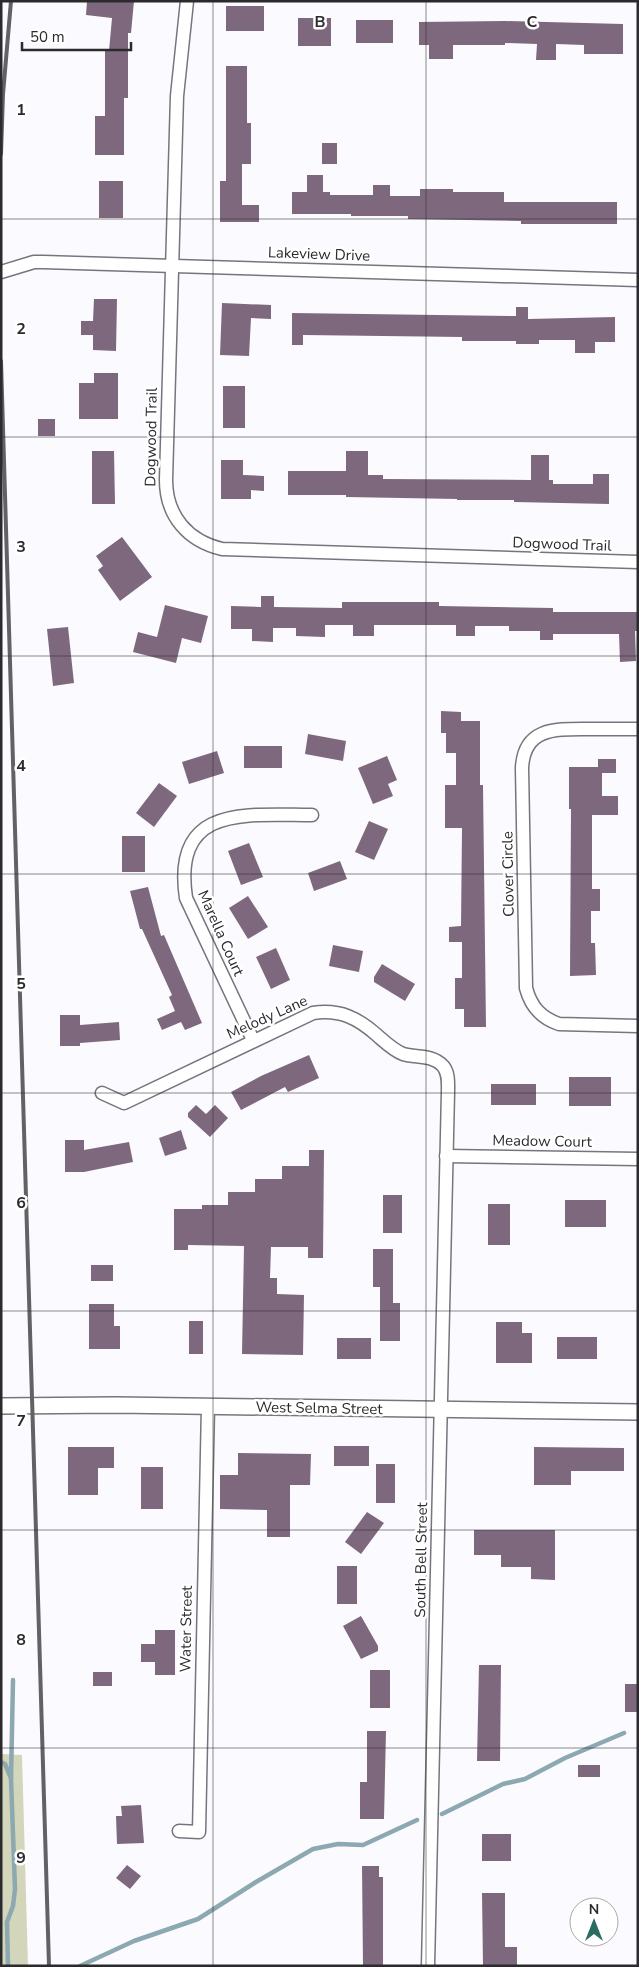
<svg xmlns="http://www.w3.org/2000/svg" width="639" height="1967" font-family="'Nunito Sans',sans-serif">
  <rect width="100%" height="100%" fill="#fbfbff"/>
  <path fill="#d3d6ba" d="M1,1754L22,1755L28,1966H1Z"/>
  <g fill="none" stroke-linecap="round" stroke-linejoin="round">
    <g stroke="#8ca8b0" stroke-width="4.5">
      <path d="M1,1762L5,1764L11,1778"/>
      <path d="M442,1814L503,1784L525,1779L565,1758L624,1733"/>
      <path d="M8,1966L7,1922L13,1906L15,1889L11,1779L13,1680"/>
      <path d="M80,1966L134,1941L198,1919L256,1882L313,1849L338,1844L363,1845L417,1820"/>
    </g>
  </g>
  <g fill="#7e687e">
    <path d="M87,1H134L131,33H128V98H124V155H95V116H105V51H109L112,18L86,15Z"/>
    <rect x="226" y="6" width="38" height="25"/>
    <rect x="298" y="18" width="33" height="28"/>
    <rect x="356" y="20" width="37" height="23"/>
    <path d="M505,21L623,24V54H584V45L556,44V60H536L537,44L505,43V45H453V59H429V45H419V22Z"/>
    <path d="M226,66H247V123H251V164H242V205H259V222H220V181H226Z"/>
    <rect x="322" y="143" width="15" height="21"/>
    <path d="M307,175H323V192H330V195H373V185H390V196H420V189H453V192H504V202H617V224H521V221L408,219V216H351V214H292V192H307Z"/>
    <rect x="99" y="181" width="24" height="37"/>
    <path d="M94,299H117L116,351L93,350V335H81V321H93Z"/>
    <path d="M222,303L271,305V319L251,318L249,356L220,355Z"/>
    <path d="M516,307H528V319L615,317V342H595V353H575V340H539V344H516V341H462V337L303,335V345H292V313L516,316Z"/>
    <path d="M94,373H118V419H79V383H94Z"/>
    <rect x="223" y="386" width="22" height="42"/>
    <rect x="38" y="419" width="17" height="17"/>
    <path d="M92,451H114L115,504H92Z"/>
    <path d="M346,451H368V475H383V479L531,480V455H549V480H553V484H593V474H609V504L514,502V500H457V499L346,497V495H288V471H346Z"/>
    <path d="M221,460H243V475L264,476V491L251,490V499H221Z"/>
    <path d="M122,537L152,577L120,601L98,570L103,566L96,556Z"/>
    <path d="M261,596H274V607L342,608V602H439V606L553,608V612H638V631H635L636,661L620,662L619,634H553V640H540V631H509V626H475V636H456V625H374V636H353V625H325V637L296,636V628H273V642L252,641V629H231V606L261,607Z"/>
    <path d="M165,605L208,616L201,643L182,638L176,663L133,652L138,632L157,637Z"/>
    <path d="M68,627L74,683L53,686L47,629Z"/>
    <path d="M441,711L461,712V721H480V785H483L486,1027H464V1009H455V978H462V942H449V927L461,926L462,828H445V785H456V753H446V733H441Z"/>
    <path d="M308,734L346,741L343,761L305,754Z"/>
    <rect x="244" y="746" width="38" height="22"/>
    <path d="M217,751L224,773L189,784L182,762Z"/>
    <path d="M387,756L397,780L388,784L393,796L373,804L358,768Z"/>
    <path d="M598,759H616V773H602V796H618V815H592V889H600V911H591V943H595L596,975L570,976L571,809H569V767H598Z"/>
    <path d="M159,783L177,796L154,827L136,813Z"/>
    <path d="M369,821L388,829L374,860L355,852Z"/>
    <rect x="122" y="836" width="23" height="36"/>
    <path d="M249,843L263,877L241,885L228,851Z"/>
    <path d="M340,861L347,879L314,891L308,873Z"/>
    <path d="M148,887L161,936L164,935L202,1023L185,1030L181,1022L162,1030L157,1019L175,1011L169,997L172,995L142,929H140L130,891Z"/>
    <path d="M248,896L268,927L248,939L229,908Z"/>
    <path d="M333,945L363,951L359,972L329,966Z"/>
    <path d="M276,948L290,980L271,989L256,957Z"/>
    <path d="M382,964L415,984L405,1001L374,982V977Z"/>
    <path d="M60,1015H80V1025L119,1022L120,1040L80,1043V1046H60Z"/>
    <path d="M309,1055L319,1078L288,1092L285,1087L241,1110L231,1092L261,1076Z"/>
    <rect x="569" y="1077" width="42" height="29"/>
    <rect x="491" y="1084" width="45" height="21"/>
    <path d="M196,1105L206,1114L215,1105L228,1118L210,1137L188,1117V1113Z"/>
    <path d="M181,1130L187,1149L165,1156L159,1138Z"/>
    <path d="M65,1140H84V1150L129,1142L133,1162L84,1172H65Z"/>
    <path d="M309,1150H324L323,1258H308V1247H271L270,1278H277V1294L304,1295L303,1355L242,1354L244,1246L188,1245V1250H174V1209H202V1205H228V1192H255V1179H282V1166H309Z"/>
    <rect x="383" y="1195" width="19" height="38"/>
    <rect x="565" y="1200" width="41" height="27"/>
    <rect x="488" y="1204" width="22" height="41"/>
    <path d="M373,1249H393V1303H400V1341H380V1287H373Z"/>
    <rect x="91" y="1265" width="22" height="16"/>
    <path d="M89,1304H114V1326H120V1349H89Z"/>
    <rect x="189" y="1321" width="14" height="33"/>
    <path d="M496,1322H522V1333H532V1363H496Z"/>
    <rect x="557" y="1337" width="40" height="22"/>
    <rect x="337" y="1338" width="34" height="21"/>
    <rect x="334" y="1446" width="35" height="20"/>
    <path d="M68,1447H114V1468H98V1495H68Z"/>
    <path d="M534,1447L624,1448V1471H571V1485H534Z"/>
    <path d="M238,1453L311,1454L310,1485H290V1537H267V1510L220,1509V1475H238Z"/>
    <rect x="376" y="1464" width="19" height="39"/>
    <rect x="141" y="1467" width="22" height="42"/>
    <path d="M367,1512L384,1523L361,1554L345,1542Z"/>
    <path d="M474,1530H555V1580L531,1579V1567H501V1555H474Z"/>
    <rect x="337" y="1566" width="20" height="38"/>
    <path d="M361,1616L378,1646V1651L361,1659L343,1626Z"/>
    <path d="M155,1630H175V1675H155V1662H141V1644H155Z"/>
    <path d="M479,1665H501L500,1761H477Z"/>
    <rect x="370" y="1670" width="20" height="38"/>
    <rect x="93" y="1672" width="19" height="14"/>
    <rect x="625" y="1684" width="13" height="28"/>
    <path d="M367,1731H386L384,1819H360V1782H367Z"/>
    <rect x="578" y="1765" width="22" height="12"/>
    <path d="M141,1805L144,1843L117,1844L116,1816H122L121,1806Z"/>
    <rect x="482" y="1834" width="29" height="27"/>
    <path d="M127,1865L141,1876L130,1889L116,1878Z"/>
    <path d="M362,1866H379V1877H383V1966H363Z"/>
    <path d="M482,1893H505V1947H517V1966H483Z"/>
  </g>
  <g fill="none" stroke-linecap="round" stroke-linejoin="round">
    <g stroke="#75767d" stroke-width="15">
      <g id="minor">
        <path d="M187,1L177,96L166,480C166,516 188,541 222,549L638,562"/>
        <path d="M1,272L34,262H43L638,280"/>
        <path d="M638,729C621,729 604,729 588,729C556,729 524,727 522,768L526,988C531,1007 541,1018 559,1024L638,1026"/>
        <path d="M253,1040L186,898C172,804 246,815 312,815"/>
        <path d="M102,1093L124,1103L313,1013C340,1009 358,1018 378,1036C386,1043 393,1050 403,1054C416,1058 432,1054 443,1066C449,1073 448,1083 448,1092L428,1966"/>
        <path d="M446,1156L638,1159"/>
        <path d="M179,1831L199,1832L208,1406"/>
      </g>
    </g>
    <g stroke="#75767d" stroke-width="18">
      <path id="tertiary" d="M1,1406L116,1405L638,1412"/>
    </g>
    <use href="#minor" stroke="#fff" stroke-width="12"/>
    <use href="#tertiary" stroke="#fff" stroke-width="15"/>
    <g stroke="#626265" stroke-width="4">
      <path d="M1,154L3,94L11,1"/>
      <path d="M1,361L49,1966"/>
    </g>
  </g>
  <path fill="none" stroke="#2b2b2e" stroke-width="1" stroke-opacity="0.55" d="M213,1V1966M426,1V1966M1,219H638M1,437H638M1,656H638M1,874H638M1,1093H638M1,1311H638M1,1530H638M1,1748H638"/>
  <g text-anchor="middle" stroke-width="5" stroke-linejoin="round" paint-order="stroke">
    <g font-size="15" fill="#2b2b2e" stroke="#fff">
      <text transform="translate(319 254) rotate(2)" y="5">Lakeview Drive</text>
      <text transform="translate(151 437) rotate(-89)" y="5">Dogwood Trail</text>
      <text transform="translate(562 544) rotate(2)" y="5">Dogwood Trail</text>
      <text transform="translate(508 874) rotate(-91)" y="5">Clover Circle</text>
      <text transform="translate(221 933) rotate(66)" y="5">Marella Court</text>
      <text transform="translate(267 1017) rotate(-24)" y="5">Melody Lane</text>
      <text transform="translate(542 1141) rotate(1)" y="5">Meadow Court</text>
      <text transform="translate(319 1408) rotate(1)" y="5">West Selma Street</text>
      <text transform="translate(421 1560) rotate(-89)" y="5">South Bell Street</text>
      <text transform="translate(186 1629) rotate(-89)" y="5">Water Street</text>
    </g>
  </g>
  <g font-size="16" text-anchor="middle" font-weight="bold" fill="#2b2b2e" stroke="#fff" stroke-width="5" stroke-linejoin="round" paint-order="stroke">
    <text x="320" y="27">B</text>
    <text x="532" y="27">C</text>
    <text x="21" y="115">1</text>
    <text x="21" y="334">2</text>
    <text x="21" y="552">3</text>
    <text x="21" y="771">4</text>
    <text x="21" y="989">5</text>
    <text x="21" y="1208">6</text>
    <text x="21" y="1426">7</text>
    <text x="21" y="1645">8</text>
    <text x="21" y="1863">9</text>
  </g>
  <rect width="639" height="1967" fill="none" stroke="#2b2b2e" stroke-width="5"/>
  <g transform="translate(594 1922)"><circle r="24" fill="#ffffff" stroke="#aaaaab"/>
  <path d="M0-4L9 19L0 12L-9 19Z" fill="#286d60"/>
  <text y="-8" font-size="14" font-weight="bold" text-anchor="middle" fill="#2b2b2e">N</text>
  </g>
  <path d="M22 42v8h109v-8" fill="none" stroke="#2b2b2e" stroke-width="2.5"/>
  <text x="30" y="42" font-size="15" fill="#2b2b2e" stroke="#ffffff" stroke-width="4" paint-order="stroke">50 m</text>
</svg>
